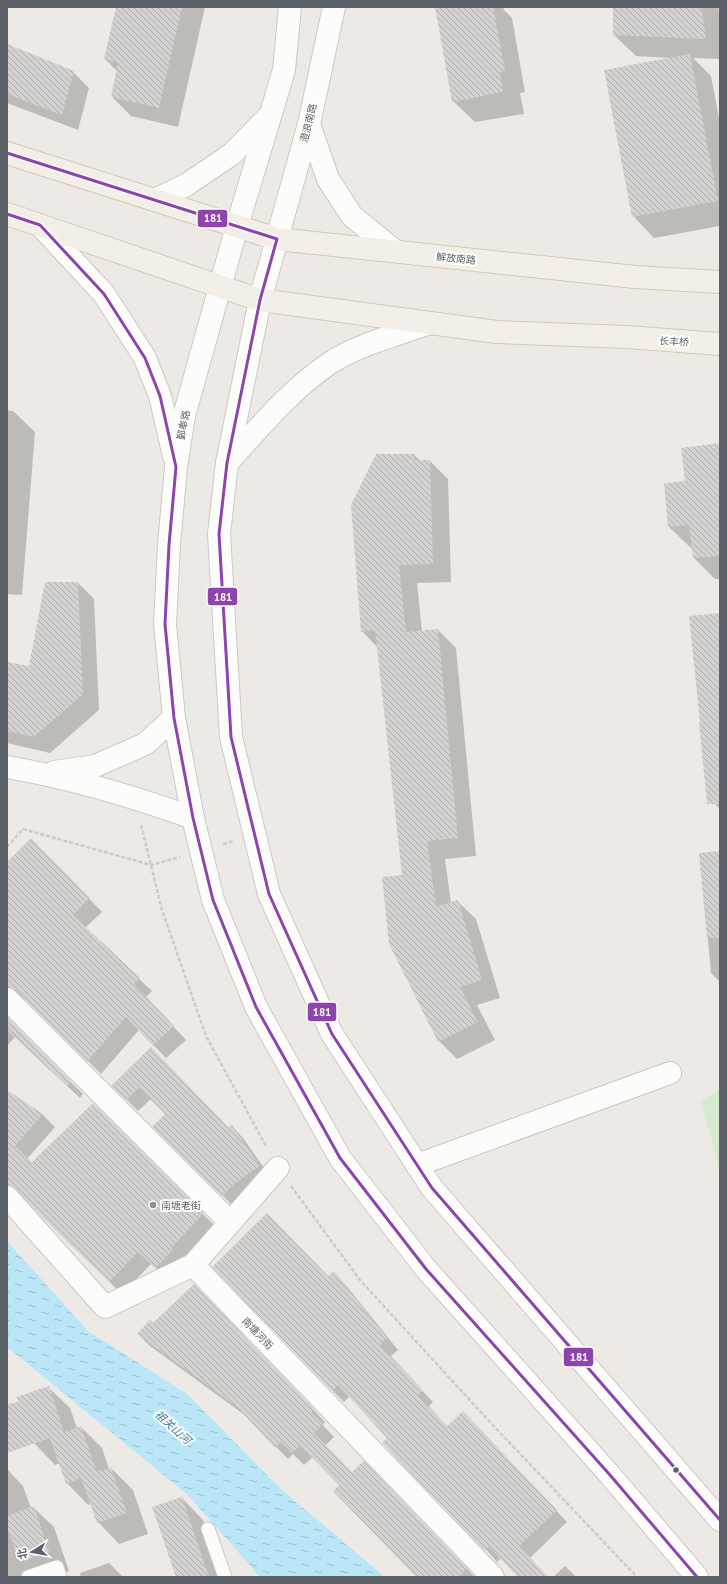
<svg xmlns="http://www.w3.org/2000/svg" width="727" height="1584" font-family="'PT Sans','Noto Sans SC',sans-serif">
  <defs>
    <pattern id="water-ripples" width="26" height="14" patternUnits="userSpaceOnUse"><rect width="26" height="14" fill="#bae6f8"/><path d="M2 4q2-2 4 0t4 0M15 11q2-2 4 0t4 0" fill="none" stroke="#9abecd"/></pattern>
    <pattern id="building-back-hatch" width="6" height="6" patternUnits="userSpaceOnUse"><rect width="6" height="6" fill="#d4d2d0"/><path d="M-1 5l2 2M0 0l6 6M5-1l2 2" fill="none" stroke="#afaead"/></pattern>
  </defs>
  <rect width="100%" height="100%" fill="#edeae6"/>
  <path fill="#d6eacf" d="M720,1089V1170L701,1101Z"/>
  <path fill="url(#water-ripples)" d="M7,1241L88,1331L187,1394L282,1490L385,1577H260L188,1495L7,1347Z"/>
  <g fill="#0003">
    <path d="M117,7H205L178,127L131,116L112,97L117,71L105,59Z"/>
    <path d="M436,7H503L504,10L512,18L525,92L520,93L524,114L475,122L453,101Z"/>
    <path d="M614,7H718L720,17V59L693,58L711,76L720,123V226L654,238L633,216L671,58L636,56L614,35Z"/>
    <path d="M7,45L73,72L89,88L78,130L7,103Z"/>
    <path d="M7,410L13,411L35,432L22,595L7,594Z"/>
    <path d="M720,444V579H715L694,558L693,548H691L669,527L686,481Z"/>
    <path d="M414,455L421,461H430L448,479L451,582L417,583L422,631L438,630L456,648L476,856L445,859L451,903L457,901L476,919L500,998L477,1005L495,1040L457,1059L439,1041L403,876L378,648L362,631Z"/>
    <path d="M78,583L94,599L99,710L50,753L7,743V663L30,668Z"/>
    <path d="M720,614V809L707,796Z"/>
    <path d="M44,852L102,912L85,928L152,991L146,997L186,1040L166,1058L139,1030L101,1074L30,1003L24,999H17L7,1008V1015L10,1022L83,1094L80,1098L15,1037L7,1046V864Z"/>
    <path d="M720,852V982L711,973L700,854Z"/>
    <path d="M151,1049L228,1128L232,1126L243,1138L271,1178L234,1207L154,1127L166,1114L151,1099L138,1111L113,1086Z"/>
    <path d="M7,1091L42,1114L55,1127L27,1159L32,1164L93,1104L216,1227L169,1280L151,1264L122,1294L55,1229L7,1180Z"/>
    <path d="M334,1273L345,1284L398,1350L390,1357L433,1402L428,1407L447,1427L475,1424L567,1522L530,1558L548,1577H519L501,1558L497,1562L389,1438L350,1396L344,1402L332,1390L328,1278Z"/>
    <path d="M206,1298L325,1422L323,1425L334,1437L325,1446L352,1474H376L475,1577H417L341,1485L313,1457L304,1465L293,1454L288,1459L246,1416L150,1346L138,1334L153,1324Z"/>
    <path d="M48,1387L70,1408L77,1428L81,1427L102,1448L109,1469L111,1468L133,1490L148,1534L119,1544L98,1522L91,1504L88,1505L67,1483L60,1463L55,1465L34,1443Z"/>
    <path d="M7,1469L23,1486L31,1508H34L54,1527L69,1571L52,1577H7Z"/>
    <path d="M182,1498L203,1520L223,1577H177Z"/>
    <path d="M109,1563L123,1577H81L80,1573Z"/>
    <path d="M565,1566L576,1577H553Z"/>
  </g>
  <g fill="url(#building-back-hatch)">
    <path d="M116,7H182L159,108L111,97L118,62L104,59Z"/>
    <path d="M435,7H493L505,71L500,72L503,92L452,102Z"/>
    <path d="M613,7H701L706,39L613,35Z"/>
    <path d="M7,44L74,71L62,115L7,94Z"/>
    <path d="M690,54L718,201L632,217L604,70Z"/>
    <path d="M720,443V556L693,558L689,525L668,527L664,483L685,481L681,448Z"/>
    <path d="M376,454H415L414,460H430L433,564L399,565L406,632L438,629L458,838L427,841L436,906L458,900L482,980L460,987L478,1022L438,1042L389,944L382,877L402,875L375,630L361,632L351,505Z"/>
    <path d="M45,582H78L83,694L34,737L7,731V662L29,666Z"/>
    <path d="M720,613V804H707L699,722H700L689,616Z"/>
    <path d="M31,838L90,898L73,915L140,978L134,984L174,1026L153,1046L126,1017L87,1062L16,990L7,987V862Z"/>
    <path d="M720,851V938H707L699,853Z"/>
    <path d="M7,1017L71,1081L67,1086L7,1030Z"/>
    <path d="M151,1047L228,1127L232,1125L260,1166L235,1183L222,1196L152,1127L165,1114L139,1088L126,1100L111,1086Z"/>
    <path d="M7,1090L43,1114L15,1146L32,1162L93,1103L204,1213L171,1248L173,1250L155,1268L138,1252L109,1282L41,1216L16,1189L7,1184Z"/>
    <path d="M267,1213L328,1276L334,1271L387,1338L380,1345L423,1390L418,1395L447,1426L463,1411L557,1510L519,1546L548,1577H518L489,1547L485,1551L382,1443L387,1438L338,1385L332,1391L212,1267Z"/>
    <path d="M194,1284L314,1409L311,1412L323,1424L314,1433L352,1472L364,1461L467,1568L459,1577H416L333,1491L339,1485L300,1445L292,1453L281,1442L275,1448L236,1406L137,1334L150,1320L153,1323Z"/>
    <path d="M49,1386L64,1432L81,1426L97,1472L111,1467L127,1513L97,1523L81,1478L66,1484L50,1438L7,1453V1404L18,1402L17,1397Z"/>
    <path d="M182,1497L209,1577H176L152,1507Z"/>
    <path d="M34,1506L49,1552L19,1562L7,1526V1516Z"/>
  </g>
  <g fill="none" stroke-linecap="round" stroke-linejoin="round">
    <g stroke="#c8c7c7" stroke-width="15">
      <g id="lane">
        <path d="M208,1529L225,1577"/>
        <path d="M28,1577L57,1567L60,1577"/>
      </g>
    </g>
    <g stroke="#c8c7c7" stroke-width="24">
      <g id="street">
        <path d="M7,999L230,1222"/>
        <path d="M417,1165L670,1073"/>
        <path d="M7,1197L105,1307L193,1265L493,1577"/>
        <path d="M193,1265L278,1168"/>
      </g>
    </g>
    <g stroke="#c9c9c9" stroke-width="24">
      <g id="secondary">
        <path d="M290,7L284,70L237,226L184,416L176,467L169,545L165,624L174,718L193,818L213,900L256,1007L340,1158L426,1269L610,1475L697,1577"/>
        <path d="M334,7L309,124L260,300L227,463L219,534L231,737L269,894L332,1034L432,1188L720,1520"/>
        <path d="M309,124L328,179L352,216L395,251"/>
        <path d="M155,200L186,185L232,154L267,118"/>
        <path d="M40,225L104,294L145,358L160,396L174,456"/>
        <path d="M227,463C259,428 290,390 330,363C357,345 399,334 430,323"/>
        <path d="M7,767C70,778 132,796 193,818"/>
        <path d="M54,772L95,766L145,744L174,718"/>
      </g>
    </g>
    <g stroke="#d7c7b2" stroke-width="24">
      <g id="primary">
        <path d="M7,153L277,239L635,277L720,282"/>
        <path d="M7,214L260,300L497,332L627,337L720,344"/>
      </g>
    </g>
    <g stroke="#c7cdc9" stroke-width="2.5" stroke-dasharray="4 2" stroke-linecap="butt">
      <path d="M141,825L162,910L206,1036L267,1148"/>
      <path d="M223,844L234,841"/>
      <path d="M7,847L23,829L151,865L180,857"/>
      <path d="M291,1186L360,1280L487,1419L637,1577"/>
    </g>
    <use href="#lane" stroke="#fcfcfb" stroke-width="13"/>
    <use href="#street" stroke="#fcfcfb" stroke-width="22"/>
    <use href="#secondary" stroke="#fcfcfb" stroke-width="22"/>
    <use href="#primary" stroke="#f3efe8" stroke-width="22"/>
    <g stroke="#fff" stroke-width="6">
      <g id="bus-1">
        <path d="M7,153L277,239L260,300L227,463L219,534L231,737L269,894L332,1034L432,1188L720,1520"/>
        <path d="M7,214L40,225L104,294L145,358L160,396L176,467L169,545L165,624L174,718L193,818L213,900L256,1007L340,1158L426,1269L610,1475L697,1577"/>
      </g>
    </g>
    <use href="#bus-1" stroke="#8e44ad" stroke-width="3"/>
  </g>
  <circle fill="#8e9193" stroke="#fff" stroke-width="1.5" cx="153" cy="1205" r="4"/>
  <circle fill="#5b6166" stroke="#fff" stroke-width="1.5" cx="676" cy="1470" r="3.5"/>
  <g text-anchor="middle" stroke-width="4" stroke-linejoin="round" paint-order="stroke">
    <g font-size="10" fill="#5b6166" stroke="#fff">
      <text transform="translate(308 123) rotate(-76)" y="4">澄浪南路</text>
      <text transform="translate(456 258) rotate(6)" y="4">解放南路</text>
      <text transform="translate(674 341) rotate(4)" y="4">长丰桥</text>
      <text transform="translate(183 425) rotate(-79)" y="4">鄞奉路</text>
      <text transform="translate(258 1333) rotate(46)" y="4">南塘河街</text>
    </g>
    <g font-size="10" fill="#5b6166" stroke="#fff" text-anchor="start">
      <text x="161" y="1209">南塘老街</text>
    </g>
    <g font-size="11" font-style="italic" fill="#2f77a0" stroke="#fff">
      <text transform="translate(173 1427) rotate(42)" y="4">祖关山河</text>
    </g>
  </g>
  <g stroke="#fff" stroke-width="1.5">
    <rect x="197" y="209" width="31" height="19" rx="4" fill="#8e44ad"/>
    <rect x="207" y="587" width="31" height="19" rx="4" fill="#8e44ad"/>
    <rect x="307" y="1002" width="30" height="20" rx="4" fill="#8e44ad"/>
    <rect x="563" y="1347" width="31" height="20" rx="4" fill="#8e44ad"/>
  </g>
  <g font-size="11" text-anchor="middle" font-weight="bold" fill="#fff">
    <text x="213" y="222">181</text>
    <text x="223" y="601">181</text>
    <text x="322" y="1016">181</text>
    <text x="579" y="1361">181</text>
  </g>
  <rect width="727" height="1584" fill="none" stroke="#5b6166" stroke-width="16"/>
  <g transform="translate(32 1552) rotate(259)" stroke="#ffffff" stroke-width="3" paint-order="stroke">
  <path d="M0-3L7 15L0 10L-7 15Z" fill="#5b6166"/>
  <text y="-6" font-size="11" font-weight="bold" text-anchor="middle" fill="#5b6166">北</text>
  </g>
</svg>
